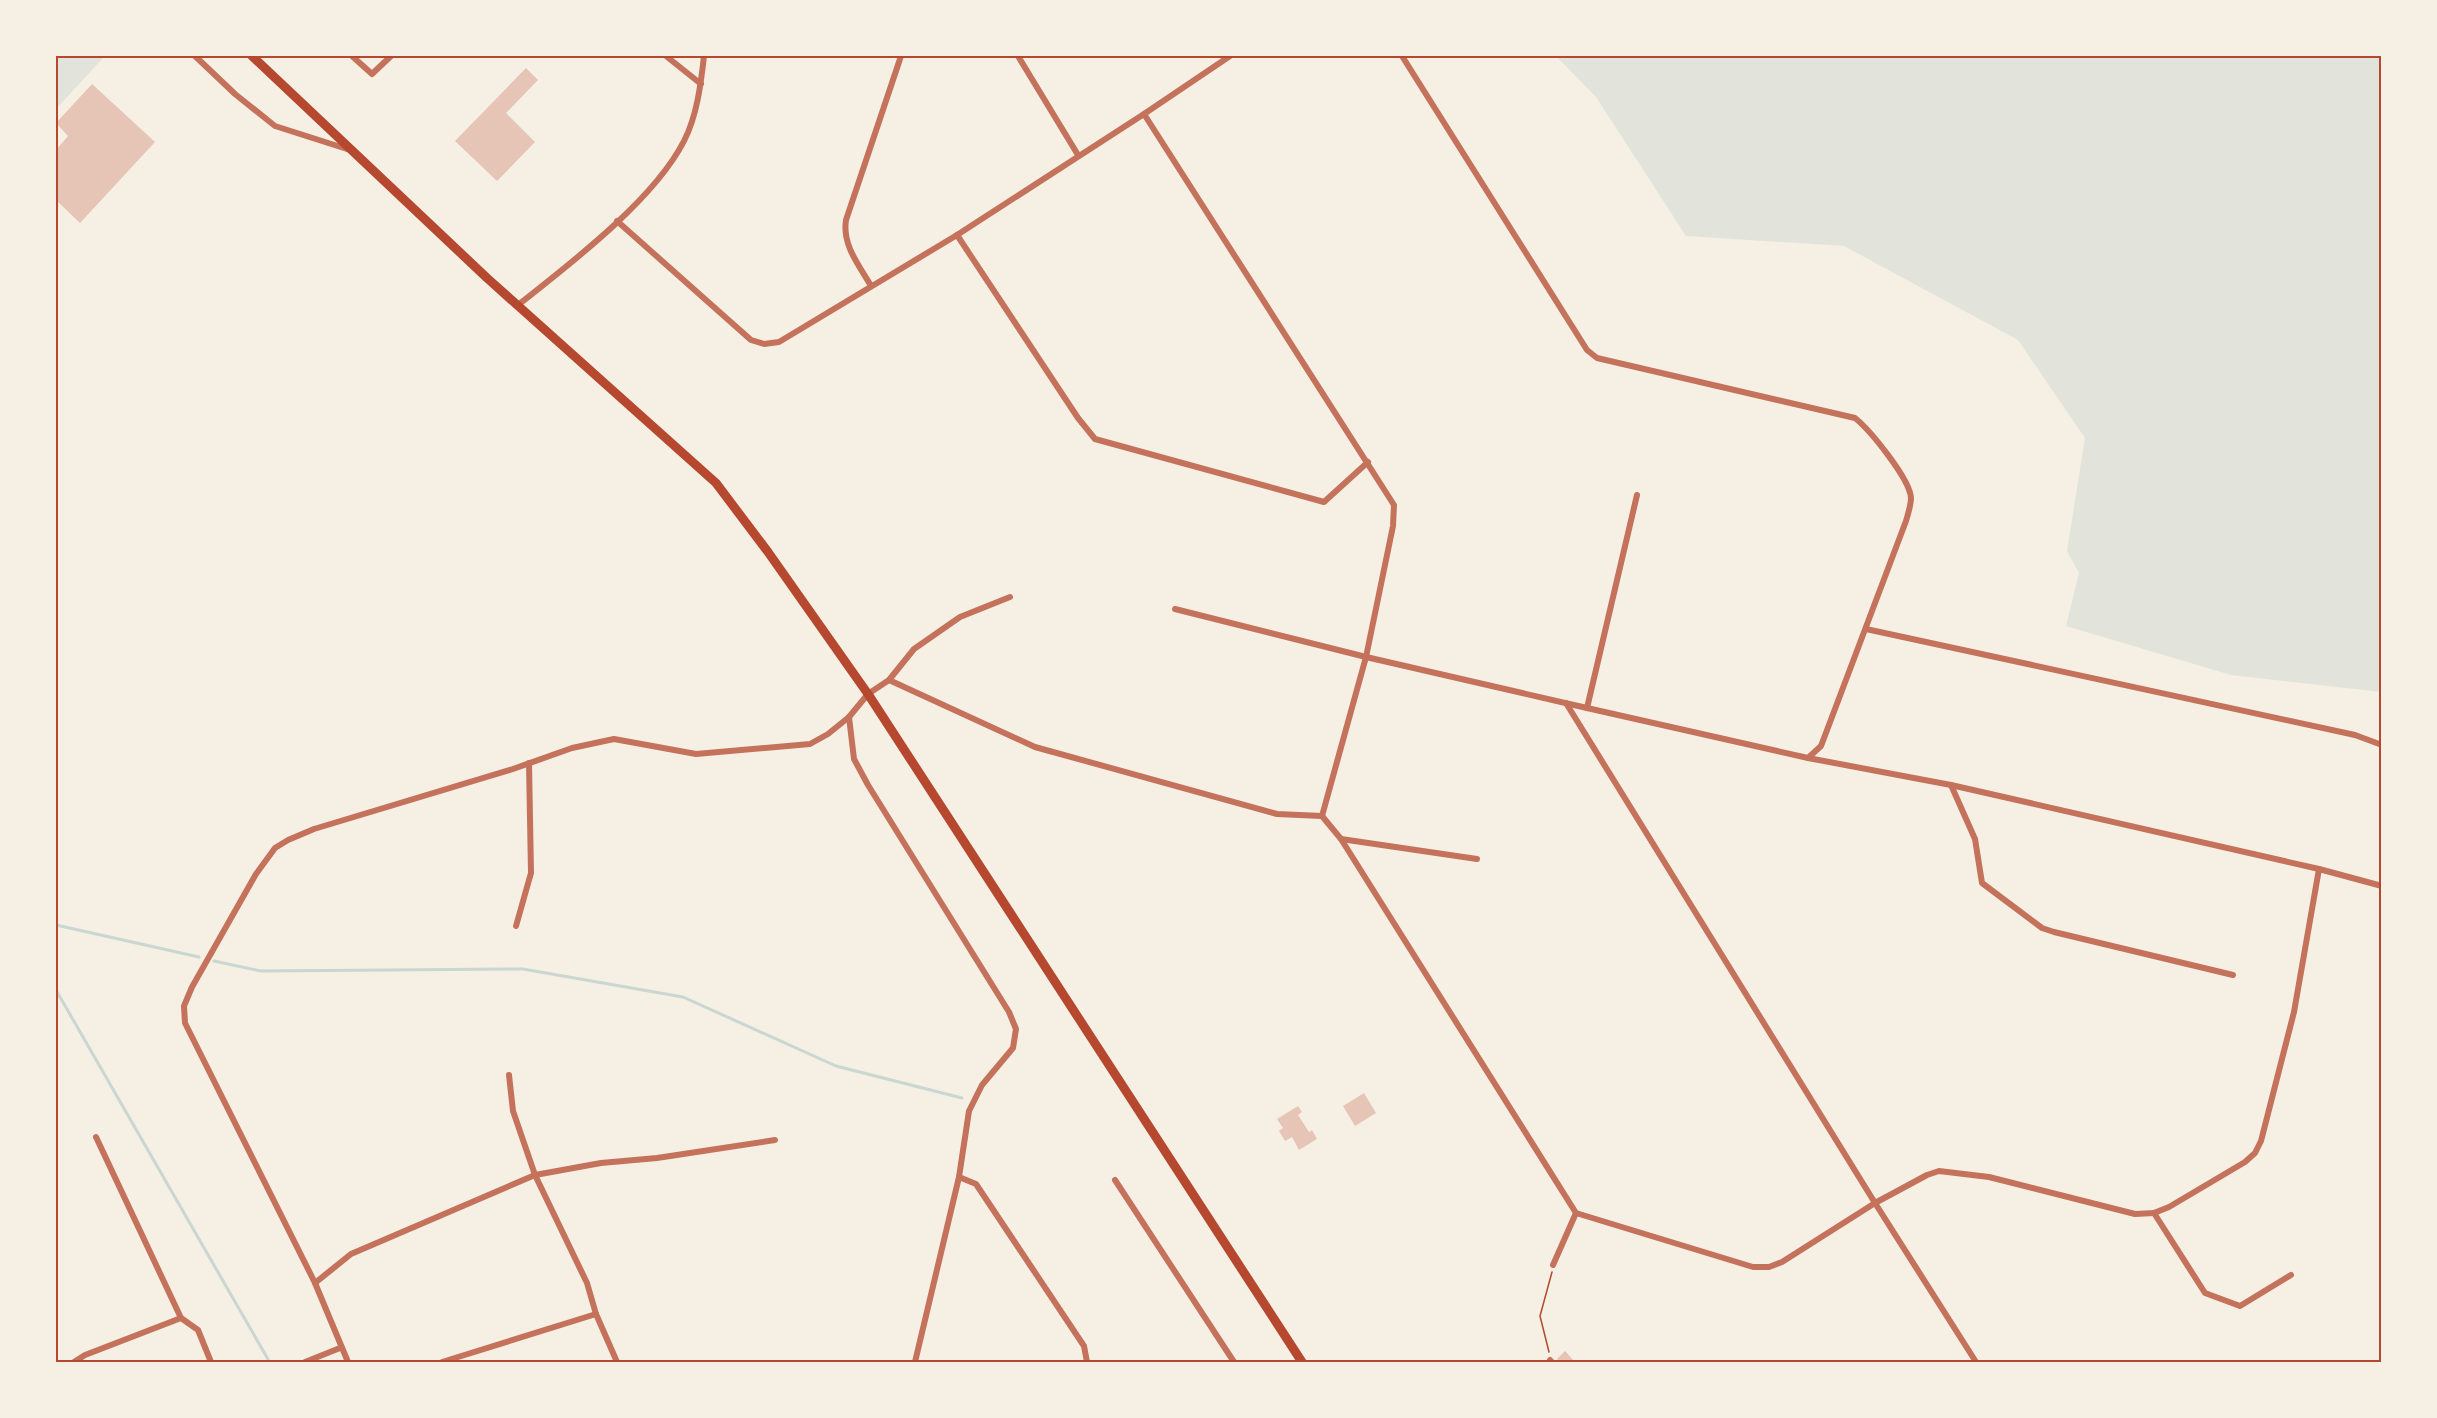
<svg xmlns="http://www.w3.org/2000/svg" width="2437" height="1418" font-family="'PT Sans',sans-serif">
  <rect width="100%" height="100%" fill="#f6efe4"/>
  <g fill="#e2e4dc">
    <path d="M56,56H105L56,109Z"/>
    <path d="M1556,56H2381V692L2231,675L2066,626L2079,573L2067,551L2085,438L2018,340L1844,246L1686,236L1596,97Z"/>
  </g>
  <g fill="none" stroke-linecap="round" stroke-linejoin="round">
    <g stroke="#c9d6d2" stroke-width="3">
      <path d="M56,925L199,957"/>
      <path d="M214,961L261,971L523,969L683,997L836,1066L962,1098"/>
      <path d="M56,990L269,1361"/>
    </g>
  </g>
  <g fill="#e6c5b7">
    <path d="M526,68L538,80L506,113L535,142L497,181L455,141Z"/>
    <path d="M92,84L155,142L80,223L56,200V150L68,136L56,123Z"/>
    <path d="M1364,1093L1376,1113L1355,1126L1343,1106Z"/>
    <path d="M1298,1106L1302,1112L1298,1115L1309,1132L1312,1130L1317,1139L1299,1150L1292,1137L1285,1141L1279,1131L1283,1128L1277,1119Z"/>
    <path d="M1565,1351L1575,1362H1559L1557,1359Z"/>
  </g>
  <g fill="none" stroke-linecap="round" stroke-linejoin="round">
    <path stroke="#b5482f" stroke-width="1.5" d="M1549,1352L1540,1316L1552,1272"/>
    <g stroke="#c5725c" stroke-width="6">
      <path d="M195,56L235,94L275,126L347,149"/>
      <path d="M352,56L372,74L391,56"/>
      <path d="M666,56L701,84"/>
      <path d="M1018,56L1078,155"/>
      <path d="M1402,56L1587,350L1597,358L1855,418C1870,430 1910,479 1911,498C1911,505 1908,514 1906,521L1821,746L1808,758"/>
      <path d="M1144,114L1394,505L1393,526L1366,657L1322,816"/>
      <path d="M617,221L751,340L764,344L779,342L957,235L1144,114L1230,56"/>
      <path d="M957,235L1078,418L1095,439L1324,502L1368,462"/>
      <path d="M871,286C859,265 842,245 846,220L901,56"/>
      <path d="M518,305C570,264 654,200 684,141C697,116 701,83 704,56"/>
      <path d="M1175,609L1366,657L1587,708L1808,758L1951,785L2319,869L2382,886"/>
      <path d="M1866,629L2355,735L2382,745"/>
      <path d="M889,680L1035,747L1277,814L1322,816"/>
      <path d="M1566,703L1875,1203L1976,1362"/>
      <path d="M1587,708L1637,495"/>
      <path d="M849,717L854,759L868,785L1009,1012L1016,1029L1013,1048L982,1085L969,1111L959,1177L976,1184L1084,1346L1087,1362"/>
      <path d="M1951,785L1975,839L1982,883L2042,928L2054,932L2233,975"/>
      <path d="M1322,816L1341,839L1576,1213L1753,1267H1769L1782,1262L1875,1203L1927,1175L1939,1171L1989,1177L2135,1214L2154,1213L2169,1207L2245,1162L2255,1153L2261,1141L2294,1012L2319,869"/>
      <path d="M1341,839L1477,859"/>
      <path d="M516,926L531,873L529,763"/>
      <path d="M509,1075L513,1111L535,1175L587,1283L596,1314L617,1362"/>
      <path d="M96,1137L181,1318L198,1330L211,1362"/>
      <path d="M1115,1180L1234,1362"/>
      <path d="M2154,1213L2205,1293L2240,1306L2291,1275"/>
      <path d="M1553,1265L1576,1213"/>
      <path d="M315,1283L351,1254L535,1175L601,1163L657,1158L775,1140"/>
      <path d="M1550,1360L1552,1362"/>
      <path d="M74,1362L85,1355L181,1318"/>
      <path d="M305,1362L340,1348"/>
      <path d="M348,1362L315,1283L185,1023L184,1006L192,987L256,874L275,848L288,840L314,829L513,769L572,748L614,739L696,754L810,744L828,734L849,717L868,694L889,680L914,649L960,617L1010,597"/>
      <path d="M442,1362L596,1314"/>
      <path d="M915,1362L959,1177"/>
    </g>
    <path stroke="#b5482f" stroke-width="9" d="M252,56L487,278L716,483L768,552L868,694L1302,1362"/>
  </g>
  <rect width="2437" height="1418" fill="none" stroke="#f6efe4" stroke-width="114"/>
  <rect x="57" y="57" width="2323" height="1304" fill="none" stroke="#b5482f" stroke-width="2"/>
</svg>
